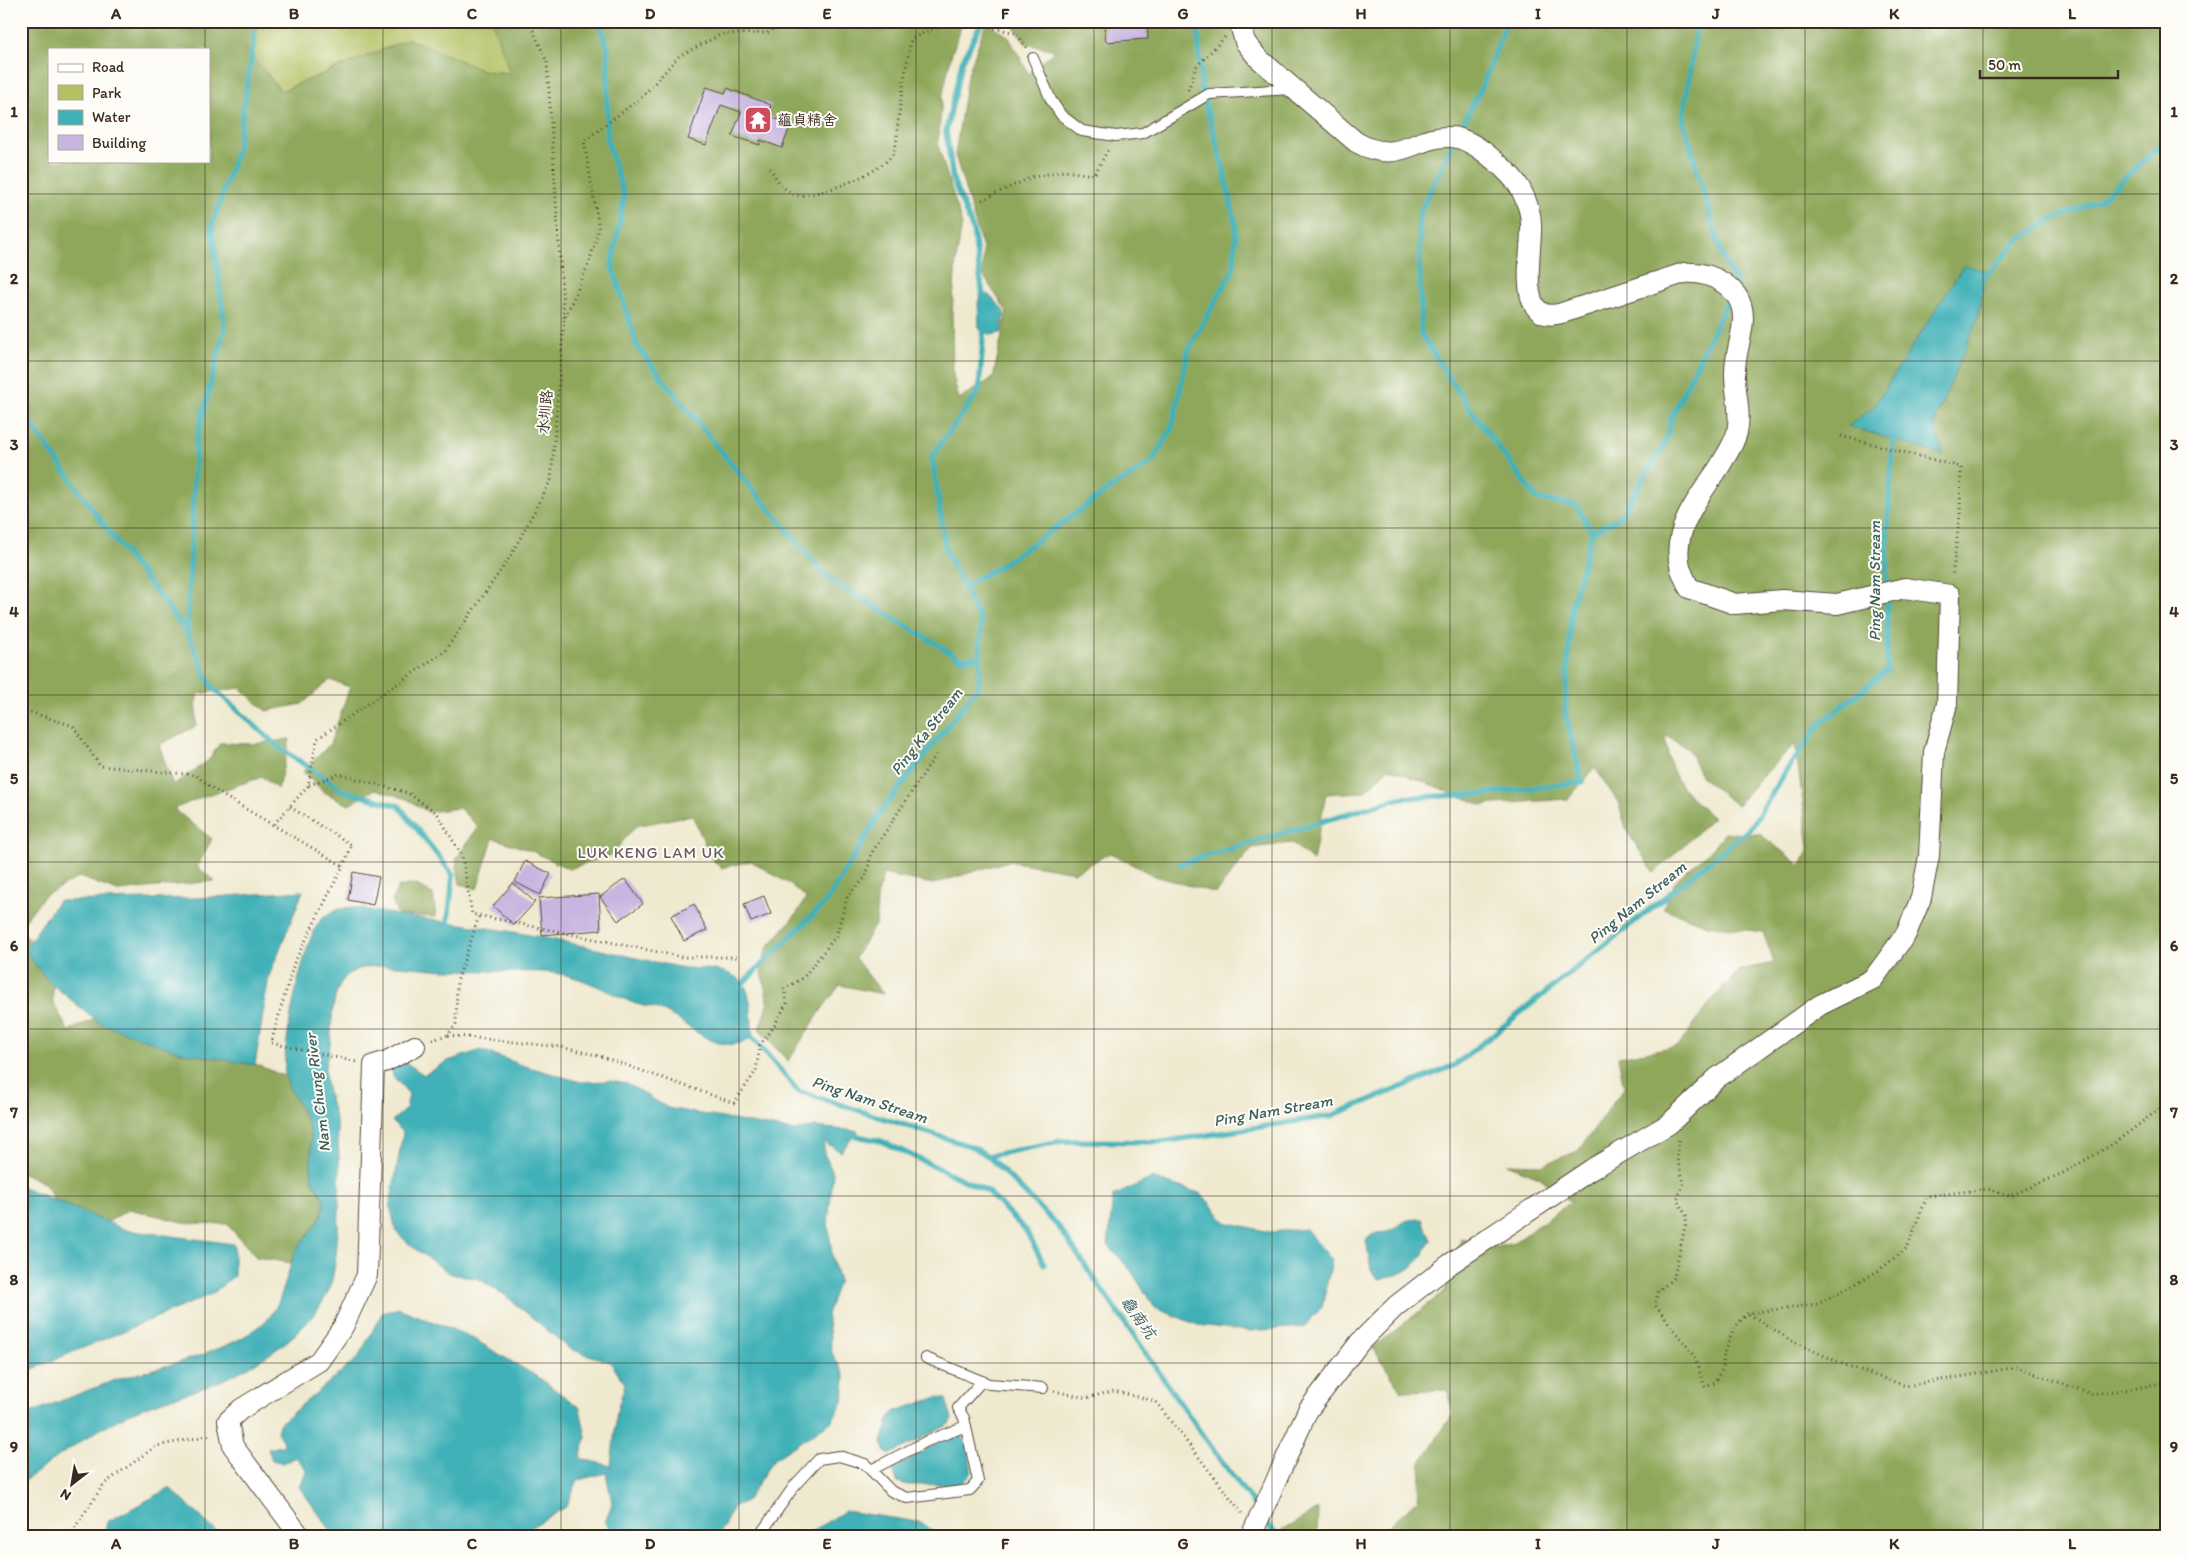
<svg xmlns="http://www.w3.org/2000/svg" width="2188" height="1557" font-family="Itim,'LXGW WenKai TC',sans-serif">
  <rect width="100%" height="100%" fill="#fdfcf7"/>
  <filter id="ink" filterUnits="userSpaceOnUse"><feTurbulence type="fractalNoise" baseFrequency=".02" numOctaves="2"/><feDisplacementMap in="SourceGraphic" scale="10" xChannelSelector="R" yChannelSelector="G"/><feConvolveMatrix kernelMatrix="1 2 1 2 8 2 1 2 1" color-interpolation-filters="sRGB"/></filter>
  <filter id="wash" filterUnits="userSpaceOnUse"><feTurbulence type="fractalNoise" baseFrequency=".0096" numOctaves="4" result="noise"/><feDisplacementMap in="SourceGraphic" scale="20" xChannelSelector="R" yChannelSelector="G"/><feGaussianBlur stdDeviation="1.12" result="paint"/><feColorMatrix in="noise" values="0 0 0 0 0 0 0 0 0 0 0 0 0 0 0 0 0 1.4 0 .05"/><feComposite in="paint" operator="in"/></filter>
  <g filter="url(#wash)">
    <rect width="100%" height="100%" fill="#efe9cf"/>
    <path fill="#b3c164" stroke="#777641" d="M257,21H492L511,73L485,71L409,39L281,91L252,55Z"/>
    <g fill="#8ea75a" stroke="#64683c" fill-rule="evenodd">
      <path d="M21,21H257L252,55L243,48L281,91L409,39L485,71L510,73L492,21H963L951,56L942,98L938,145L962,224L956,261L952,314L953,375L959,399L993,378L1007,312L983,275V249L955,155L967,77L986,22L1008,36L1029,74L1055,50L1026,44L1010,21H2167V1536H1378L1418,1499L1421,1462L1453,1414L1448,1390L1401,1391L1373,1348L1445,1291L1461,1238L1491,1248L1514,1243L1571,1202L1539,1177L1507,1164L1542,1165L1578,1151L1624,1088L1618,1057L1678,1046L1708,1005L1739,970L1774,963L1763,932L1707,925L1663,908L1676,880L1710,851L1725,833L1760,834L1801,866L1809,848L1795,744L1757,782L1737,806L1702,777L1688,749L1665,735C1670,779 1682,790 1713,818L1654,873L1627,831L1618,802L1595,768L1568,799L1482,805L1389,768L1364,792L1326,794L1313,861L1292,843L1252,848L1216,893L1155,876L1110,853L1075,872L1008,861L933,884L883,874L877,898L876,923L855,958L883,994L840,985L822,1009L788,1061L759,1030L768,1002L761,968L767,948L797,913L806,898L791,885L751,861L721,868L712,859L692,815L636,826L611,855L569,869L532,851L493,838L477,889L460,884L456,859L478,827L459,808L428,812L407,799L375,789L349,805L324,792L303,772L330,744L350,687L330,680L302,704L266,711L240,688L197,694L196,726L159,745L173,785L209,760L220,743L254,744L290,739L278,789L262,777L202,797L174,809L212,839L197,867L215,881L118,891L79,877L44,896L21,925ZM49,49H209V161H49Z"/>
      <path d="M415,884L433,894L436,917L398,915L392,901L398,887Z"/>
      <path d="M21,928L42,961L53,972V1002L68,1031L107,1013L202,1042L286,1077L307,1121L312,1140V1179L324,1200L320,1220L298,1247L290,1263L256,1257L227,1224L187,1223L129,1209L81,1239L44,1183L21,1172Z"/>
      <path d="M1318,1509L1317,1536H1273Z"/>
    </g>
    <g fill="#40b1b8" stroke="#3e6e6b">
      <path d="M1964,265L1987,271L1977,321L1934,422L1943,455L1848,426L1873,408Z"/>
      <path d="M981,293L989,295L1005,312L1001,333L991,335L979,330L978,303Z"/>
      <path d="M303,891L269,976L255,1065L180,1052L101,1024L49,982L24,950L58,901L198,898Z"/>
      <path d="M354,907C412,919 471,924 530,935C580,944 628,957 678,967C698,970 728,966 743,983C753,996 751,1022 753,1038C716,1058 694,1026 663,1011C655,1007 645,1007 636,1004C613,995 593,982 569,976C548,970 528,972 508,972C487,971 466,970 446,970C420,969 380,961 356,970C329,981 333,1022 330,1045C329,1053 326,1060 325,1067C324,1088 334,1108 337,1128C341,1162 341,1259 329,1290C309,1336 249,1371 203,1388C179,1396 153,1403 129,1414C90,1433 55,1458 21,1484V1416C52,1405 82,1392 113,1381C158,1366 241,1352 271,1315C284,1298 287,1269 297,1249C306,1233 326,1221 324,1201C323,1193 314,1186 312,1178C309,1159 314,1140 307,1122C301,1105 288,1092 285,1074C282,1047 303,940 320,921C330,910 340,908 354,907Z"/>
      <path d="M481,1050L525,1066L581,1082L611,1081L628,1084L668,1108L794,1131L814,1127L858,1131L841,1152L824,1142V1153L833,1173L828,1224L833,1261L839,1281L827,1314L832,1353L845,1376L843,1402L831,1422L773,1460L745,1503L733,1506L724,1526L716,1536H605L611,1529L605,1523L612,1503L606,1473L578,1480L566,1507L526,1530L501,1536H335L299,1487L307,1470L296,1457L283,1463L272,1460L268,1449L285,1445L277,1432L279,1424L358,1358L382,1313L398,1308L467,1335L541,1379L580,1408L586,1438L580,1458L611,1466L617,1411L625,1384L610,1362L570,1349L506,1296L479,1279L451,1274L415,1249L396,1232L390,1205L403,1133L392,1121L406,1109L409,1094L393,1076L390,1066L401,1059L424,1075L448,1061Z"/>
      <path d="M1152,1178L1202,1194L1225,1222L1270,1232L1306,1229L1332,1260L1322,1307L1304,1327L1249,1331L1198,1325L1155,1308L1131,1271L1108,1245L1113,1196Z"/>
      <path d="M21,1186L126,1230L234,1244V1276L212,1294L21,1374Z"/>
      <path d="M1422,1219L1431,1240C1416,1267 1411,1273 1379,1279L1371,1270L1366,1240C1376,1229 1382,1235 1392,1230C1409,1220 1401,1220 1422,1219Z"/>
      <path d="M938,1397L946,1399L952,1419L948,1425L893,1453H886L882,1442L890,1416L896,1411Z"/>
      <path d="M958,1434L962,1435L968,1447L972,1473L961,1484L908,1485L897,1482L893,1469L949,1436Z"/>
      <path d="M170,1488L221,1536H104L107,1522Z"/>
      <path d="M845,1511L919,1522L943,1536H804Z"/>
    </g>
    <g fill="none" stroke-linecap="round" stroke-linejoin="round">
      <g stroke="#40b1b8" stroke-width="5.5">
        <path d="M257,21L237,150L212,226L225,328L196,441L187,632L211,686L277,746L344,791L399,806L453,875L448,922L445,927"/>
        <path d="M598,21L608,48L607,140L624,196L612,265L638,348L737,471L829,579L961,659L980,657"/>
        <path d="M982,21L962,62L946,131L953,180L973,230L984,302"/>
        <path d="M1699,21L1696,30L1683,120L1722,256L1737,284"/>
        <path d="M1458,134L1483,84L1507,21"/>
        <path d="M1984,278L2017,242L2050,220L2100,200L2167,140"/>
        <path d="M21,410L109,532L187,632"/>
        <path d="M1592,532L1620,517L1666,442L1671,418L1730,296"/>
        <path d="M963,586L995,569L1031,545L1111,488L1152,462L1172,428L1189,348L1234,268L1236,226L1221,158L1202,93L1197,21"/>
        <path d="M1180,864L1400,798L1482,794L1582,782L1565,712L1572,605L1592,532L1576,505L1537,499L1467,405L1421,334L1419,214L1454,142"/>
        <path d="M738,988L826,902L882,810L979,686L981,622L946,552L932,456L979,391L984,326"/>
        <path d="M753,1038L798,1091L973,1147L988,1156L1061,1141L1162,1142L1331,1116L1455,1065L1750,829L1786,771L1820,724L1887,670V539L1893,439L1895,434"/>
        <path d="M847,1134L881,1141L987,1191L1026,1231L1044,1264"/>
        <path d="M988,1156L1058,1226L1194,1423L1254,1505"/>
        <path d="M1268,1524L1277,1536"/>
      </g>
    </g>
    <g id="blocks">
      <g fill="#c8b5e1">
        <path d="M1147,21L1148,39L1106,42L1104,25Z"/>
        <path d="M706,87L725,93L727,88L771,105L767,116L791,124L782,148L760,140V145L732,136L741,112L721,105L706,145L688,139Z"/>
        <path d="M525,861L551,874L540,895L515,882Z"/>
        <path d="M353,872L379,877L373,905L348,900Z"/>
        <path d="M625,879L643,904L618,921L600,897Z"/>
        <path d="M513,883L535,902L514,925L493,906Z"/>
        <path d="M599,894L601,930L542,935L539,898Z"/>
        <path d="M764,896L771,914L751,922L744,904Z"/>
        <path d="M694,904L707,930L684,941L671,916Z"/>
      </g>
    </g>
  </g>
  <g filter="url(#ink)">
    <use href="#blocks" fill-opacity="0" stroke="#564739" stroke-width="1"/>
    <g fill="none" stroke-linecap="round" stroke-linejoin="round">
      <g stroke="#564739" stroke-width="12">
        <g id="lane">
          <path d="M1033,58L1051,100L1061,115L1082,131L1116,136L1143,133L1209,94L1291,89"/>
          <path d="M926,1358L989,1384L1043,1388"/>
          <path d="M871,1470L927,1441L966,1426"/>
          <path d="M759,1536L795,1485L819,1459L839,1456L865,1464L891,1491L907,1498L970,1490L978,1481L964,1418L958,1408L982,1381"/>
        </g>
      </g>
      <g stroke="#564739" stroke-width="22">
        <g id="street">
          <path d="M1239,21L1245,42L1258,58L1356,142C1400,167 1414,135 1451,137C1465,138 1478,147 1488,155C1500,165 1512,175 1520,188C1526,199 1531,212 1531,224C1533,250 1513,327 1562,313L1684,273C1711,271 1743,287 1743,318C1743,336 1735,353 1735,371C1734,391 1742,412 1737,432C1734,445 1726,455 1720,466C1701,495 1671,529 1680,566C1682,574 1686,581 1689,588L1735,604L1782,600L1837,604L1905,588L1950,595L1947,704L1934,752L1929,856L1921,898L1906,934L1873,979L1820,1005L1717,1078L1669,1124L1592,1169L1450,1264L1396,1306L1360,1342L1308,1410L1251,1536"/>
          <path d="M300,1536L233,1446L228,1421L241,1409L319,1361L343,1327L367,1275L374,1065L387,1061L415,1046"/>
        </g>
      </g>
      <g stroke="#564739" stroke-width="3" stroke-dasharray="1 4" stroke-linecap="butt">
        <path d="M529,21L547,62L564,320"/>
        <path d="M1188,90L1196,67L1225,37"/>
        <path d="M770,168C776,178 783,191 796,195C814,199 887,171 894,152C898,141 897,126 899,114C902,89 907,64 911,39C924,33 941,23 955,22C969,20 1002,31 1017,33L1027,48"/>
        <path d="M982,200L1032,177L1064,171L1094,175L1109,148"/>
        <path d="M1841,436L1961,467L1960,515L1952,577"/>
        <path d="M21,709L73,726L100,766L195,775L222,795L343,866L294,963L271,1043L357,1062"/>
        <path d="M309,785L339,774L408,793L437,813L462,856L472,914L682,957H739"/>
        <path d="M290,807L352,845L343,866"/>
        <path d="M274,824L308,786L317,739L445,651L510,557L551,480L564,320L589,263L599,228L584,141L643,96L679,56L722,34L767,33L784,21"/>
        <path d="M448,1035L561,1047L600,1056L734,1103L756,1071L760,1045L773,1028L787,1003L784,989L803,978L836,936L848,895L866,877L871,854L937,753"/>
        <path d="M432,1040L448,1035L456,1024L457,982L479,916"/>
        <path d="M1679,1140L1677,1159L1684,1183L1677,1200L1687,1217L1674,1277L1658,1292L1655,1305L1693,1354L1705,1387L1715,1383L1723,1368L1724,1352L1735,1327L1748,1313L1818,1304L1878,1271L1907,1248L1927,1196L1988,1189L2010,1196L2063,1173L2113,1144L2167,1103"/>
        <path d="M1749,1314L1792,1341L1845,1365L1906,1386L2017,1367L2092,1394L2131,1389L2167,1382"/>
        <path d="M1054,1391L1086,1398L1114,1391L1155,1401L1242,1513"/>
        <path d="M69,1536L104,1484L156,1446L212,1435"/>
      </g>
      <use href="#lane" stroke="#fff" stroke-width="10"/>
      <use href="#street" stroke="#fff" stroke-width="20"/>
    </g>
  </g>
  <path fill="none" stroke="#3b2a1e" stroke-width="1" stroke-opacity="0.55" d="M205,21V49M383,21V1536M561,21V1536M739,21V1536M916,21V1536M1094,21V1536M1272,21V1536M1450,21V1536M1627,21V1536M1805,21V1536M1983,21V1536M205,161V1536M21,194H2167M21,361H2167M21,528H2167M21,695H2167M21,862H2167M21,1029H2167M21,1196H2167M21,1363H2167"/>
  <defs>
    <g id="temple-square" transform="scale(1.4375)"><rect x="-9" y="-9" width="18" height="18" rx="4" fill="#d1495b" stroke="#fdfcf7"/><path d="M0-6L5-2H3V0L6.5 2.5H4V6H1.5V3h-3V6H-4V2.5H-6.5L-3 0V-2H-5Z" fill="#fff"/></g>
  </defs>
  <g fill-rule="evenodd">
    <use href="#temple-square" x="758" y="120"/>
  </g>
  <g text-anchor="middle" stroke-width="4" stroke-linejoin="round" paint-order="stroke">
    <g font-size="15" fill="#3b2a1e" stroke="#fdfcf7" text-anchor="start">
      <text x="777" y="125">蘊貞精舍</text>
    </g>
    <g font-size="15" fill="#3b2a1e" stroke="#fdfcf7">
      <text transform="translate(545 412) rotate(-85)" y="5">水圳路</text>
    </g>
    <g font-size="16" font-style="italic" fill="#3d605c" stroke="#fdfcf7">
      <text transform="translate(1874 581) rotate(-90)" y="6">Ping Nam Stream</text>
      <text transform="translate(926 731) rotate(-52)" y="6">Ping Ka Stream</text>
      <text transform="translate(1637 902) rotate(-39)" y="6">Ping Nam Stream</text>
      <text transform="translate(317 1093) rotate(-97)" y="6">Nam Chung River</text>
      <text transform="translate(870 1099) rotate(18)" y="6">Ping Nam Stream</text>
      <text transform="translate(1273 1110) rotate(-10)" y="6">Ping Nam Stream</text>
      <text transform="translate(1139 1317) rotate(55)" y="6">龜南坑</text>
    </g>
    <g font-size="16" letter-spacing="1" fill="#6c5b62" stroke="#fdfcf7">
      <text x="651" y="858">LUK KENG LAM UK</text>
    </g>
  </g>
  <rect width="2188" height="1557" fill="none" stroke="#fdfcf7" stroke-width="55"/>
  <rect x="48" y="48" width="162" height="115" fill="#fdfcf7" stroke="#afa8a0"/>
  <rect x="58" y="64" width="25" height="8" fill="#ffffff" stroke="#afa8a0"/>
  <text x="92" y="72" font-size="15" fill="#3b2a1e">Road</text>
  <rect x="58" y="85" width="25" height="15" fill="#b3c164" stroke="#afa8a0"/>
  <text x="92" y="98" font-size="15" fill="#3b2a1e">Park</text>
  <rect x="58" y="110" width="25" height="15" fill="#40b1b8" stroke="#afa8a0"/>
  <text x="92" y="122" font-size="15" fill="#3b2a1e">Water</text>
  <rect x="58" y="135" width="25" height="15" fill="#c8b5e1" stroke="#afa8a0"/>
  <text x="92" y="148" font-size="15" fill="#3b2a1e">Building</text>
  <g transform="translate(72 1484) rotate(211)" stroke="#fdfcf7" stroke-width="4" paint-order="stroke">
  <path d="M0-4L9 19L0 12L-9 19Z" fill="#3b2a1e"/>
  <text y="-8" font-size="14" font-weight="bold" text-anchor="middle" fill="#3b2a1e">N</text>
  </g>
  <path d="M1980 70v8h138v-8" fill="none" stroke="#3b2a1e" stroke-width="2.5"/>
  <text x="1988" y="70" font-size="15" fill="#3b2a1e" stroke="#fdfcf7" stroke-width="4" paint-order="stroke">50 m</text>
  <rect x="28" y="28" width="2132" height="1502" fill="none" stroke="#3b2a1e" stroke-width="2"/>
  <g font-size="16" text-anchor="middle" font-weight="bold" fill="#3b2a1e">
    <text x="116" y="19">A</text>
    <text x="294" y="19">B</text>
    <text x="472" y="19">C</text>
    <text x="650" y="19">D</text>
    <text x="827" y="19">E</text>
    <text x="1005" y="19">F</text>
    <text x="1183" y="19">G</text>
    <text x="1361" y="19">H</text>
    <text x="1538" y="19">I</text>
    <text x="1716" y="19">J</text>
    <text x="1894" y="19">K</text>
    <text x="2072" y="19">L</text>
    <text x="14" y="117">1</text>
    <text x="2174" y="117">1</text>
    <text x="14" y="284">2</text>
    <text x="2174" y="284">2</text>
    <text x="14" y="450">3</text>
    <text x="2174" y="450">3</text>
    <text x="14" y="617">4</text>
    <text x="2174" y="617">4</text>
    <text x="14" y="784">5</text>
    <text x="2174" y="784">5</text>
    <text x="14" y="951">6</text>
    <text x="2174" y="951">6</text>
    <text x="14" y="1118">7</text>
    <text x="2174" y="1118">7</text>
    <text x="14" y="1285">8</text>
    <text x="2174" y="1285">8</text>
    <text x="14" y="1452">9</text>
    <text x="2174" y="1452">9</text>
    <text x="116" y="1549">A</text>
    <text x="294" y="1549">B</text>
    <text x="472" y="1549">C</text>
    <text x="650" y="1549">D</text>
    <text x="827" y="1549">E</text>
    <text x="1005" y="1549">F</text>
    <text x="1183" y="1549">G</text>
    <text x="1361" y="1549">H</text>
    <text x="1538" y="1549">I</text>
    <text x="1716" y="1549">J</text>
    <text x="1894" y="1549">K</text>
    <text x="2072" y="1549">L</text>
  </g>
</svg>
